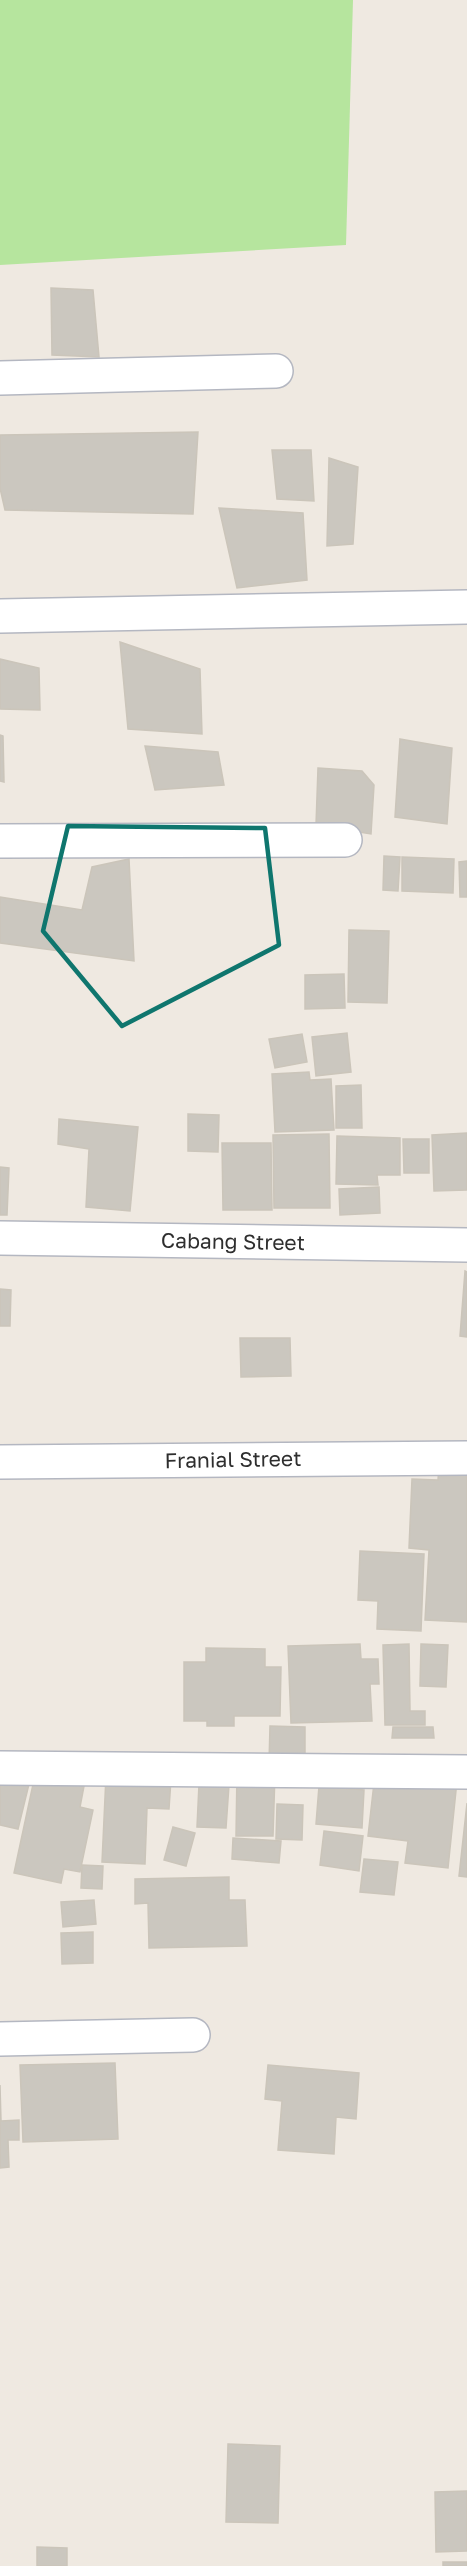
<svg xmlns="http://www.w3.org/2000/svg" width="467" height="2566" font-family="'Golos Text',sans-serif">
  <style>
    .green { fill: #b6e59e }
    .building { fill: #cbc7bf; stroke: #cbc5ba; stroke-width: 1.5 }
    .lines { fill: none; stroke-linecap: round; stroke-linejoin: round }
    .minor-casing { stroke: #b4b7c1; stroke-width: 36 }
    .minor { stroke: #fff; stroke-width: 33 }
    .marked { fill: none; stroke: #0f766e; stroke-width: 4.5; stroke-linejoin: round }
    .labels { text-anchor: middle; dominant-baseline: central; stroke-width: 5; stroke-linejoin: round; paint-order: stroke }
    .street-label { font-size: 21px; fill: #2e2e2e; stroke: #fff }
  </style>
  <rect width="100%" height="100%" fill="#efe9e1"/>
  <polygon class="green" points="0,0 353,0 346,245 0,265"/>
  <g class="building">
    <polygon points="51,288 93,290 99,357 52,355"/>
    <polygon points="198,432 193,514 5,510 0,488 0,435"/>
    <polygon points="272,450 311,450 314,501 277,499"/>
    <polygon points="329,458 358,467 353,544 327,546"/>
    <polygon points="219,508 303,513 307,580 237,588"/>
    <polygon points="120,642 200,669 202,734 128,729"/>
    <polygon points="0,659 39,668 40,710 0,709"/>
    <polygon points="0,735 3,736 4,782 0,781"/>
    <polygon points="400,739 452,748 447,824 395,817"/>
    <polygon points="145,746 218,752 224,785 155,790"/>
    <polygon points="318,768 362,771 374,785 371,834 316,825"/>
    <polygon points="384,856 400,857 398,891 383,890"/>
    <polygon points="402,857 454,859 453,893 402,891"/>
    <polygon points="129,859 134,961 0,943 0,897 82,910 92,867"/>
    <polygon points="467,861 467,897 460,897 459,862"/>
    <polygon points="349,930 389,931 387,1003 348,1002"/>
    <polygon points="344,974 345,1008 305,1009 305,975"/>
    <polygon points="347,1033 351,1072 316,1076 312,1037"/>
    <polygon points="302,1034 307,1062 275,1068 269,1039"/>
    <polygon points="309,1072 310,1080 331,1079 334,1130 275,1132 272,1074"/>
    <polygon points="361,1085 362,1128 336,1128 336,1086"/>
    <polygon points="188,1114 219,1115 218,1152 188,1151"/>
    <polygon points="59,1119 138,1127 130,1211 86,1207 89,1149 58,1144"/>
    <polygon points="467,1133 467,1190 434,1191 432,1135"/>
    <polygon points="329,1134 330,1208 274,1208 273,1135"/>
    <polygon points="337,1136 400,1138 400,1175 377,1175 378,1185 336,1184"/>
    <polygon points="403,1139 429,1139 429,1173 404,1173"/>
    <polygon points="222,1143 271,1143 272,1210 223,1210"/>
    <polygon points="0,1167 9,1168 7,1215 0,1215"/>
    <polygon points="379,1187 380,1213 340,1215 339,1189"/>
    <polygon points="465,1271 467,1272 467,1337 460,1336"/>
    <polygon points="0,1289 11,1290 10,1326 0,1326"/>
    <polygon points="240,1338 290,1338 291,1376 241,1377"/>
    <polygon points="439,1465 467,1466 467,1622 425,1620 429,1550 409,1548 412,1479 438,1480"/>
    <polygon points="360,1551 424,1554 421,1631 377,1629 378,1601 358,1600"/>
    <polygon points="360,1644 361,1659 378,1659 379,1684 370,1684 372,1721 291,1723 288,1646"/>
    <polygon points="409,1644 410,1711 425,1711 425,1725 385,1725 383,1645"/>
    <polygon points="421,1644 448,1645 446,1687 420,1686"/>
    <polygon points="206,1648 265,1649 265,1667 281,1667 280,1716 234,1716 234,1726 207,1726 207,1721 184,1721 184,1662 206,1662"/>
    <polygon points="270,1726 305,1727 305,1764 269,1763"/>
    <polygon points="393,1727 433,1727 434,1738 392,1738"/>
    <polygon points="237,1772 275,1773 273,1836 236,1836"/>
    <polygon points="35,1775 84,1786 80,1807 93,1810 80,1872 64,1869 61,1883 14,1873"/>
    <polygon points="106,1776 171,1779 169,1809 147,1808 145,1864 102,1862"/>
    <polygon points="0,1777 29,1784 18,1829 0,1825"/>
    <polygon points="417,1777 457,1781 448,1868 405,1863 408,1841 368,1836 374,1783 415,1788"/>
    <polygon points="199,1784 229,1785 226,1828 197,1827"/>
    <polygon points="319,1786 364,1790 362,1828 316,1824"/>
    <polygon points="467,1803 467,1877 459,1876"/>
    <polygon points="277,1804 303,1805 302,1840 276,1839"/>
    <polygon points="173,1827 195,1833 186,1866 164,1860"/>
    <polygon points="324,1831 363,1836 359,1871 320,1865"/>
    <polygon points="233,1838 281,1841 279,1863 232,1859"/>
    <polygon points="364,1859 398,1862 394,1895 360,1892"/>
    <polygon points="82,1865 103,1866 102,1889 81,1888"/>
    <polygon points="229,1877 229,1900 245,1900 247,1946 149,1948 148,1903 135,1904 135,1879"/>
    <polygon points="94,1900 96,1924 63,1927 61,1902"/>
    <polygon points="93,1932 93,1963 62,1964 61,1933"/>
    <polygon points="115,2063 118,2139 23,2142 20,2065"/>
    <polygon points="268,2065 359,2073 356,2119 336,2117 334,2154 278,2150 282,2101 265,2099"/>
    <polygon points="0,2085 1,2121 19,2120 19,2140 8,2140 9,2167 0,2168"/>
    <polygon points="228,2444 280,2446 278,2523 226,2522"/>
    <polygon points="467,2491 467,2551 436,2552 435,2492"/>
    <polygon points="37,2547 67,2548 67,2566 37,2566"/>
    <rect x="443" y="2562" width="24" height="4"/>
  </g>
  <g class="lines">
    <defs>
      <g id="minor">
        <polyline points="0,378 276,371"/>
        <polyline points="0,616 467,607"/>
        <polyline points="0,841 345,840"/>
        <polyline points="0,1238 467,1245"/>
        <polyline points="0,1462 467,1458"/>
        <polyline points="0,1768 467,1772"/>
        <polyline points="0,2039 193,2035"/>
      </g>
    </defs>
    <use href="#minor" class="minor-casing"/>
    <use href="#minor" class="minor"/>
  </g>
  <path class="marked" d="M68 826 265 828 279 945 122 1026 43 931Z"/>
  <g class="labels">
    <g class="street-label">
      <text transform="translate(233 1241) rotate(1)">Cabang Street</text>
      <text transform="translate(233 1459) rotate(-1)">Franial Street</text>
    </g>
  </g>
</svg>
